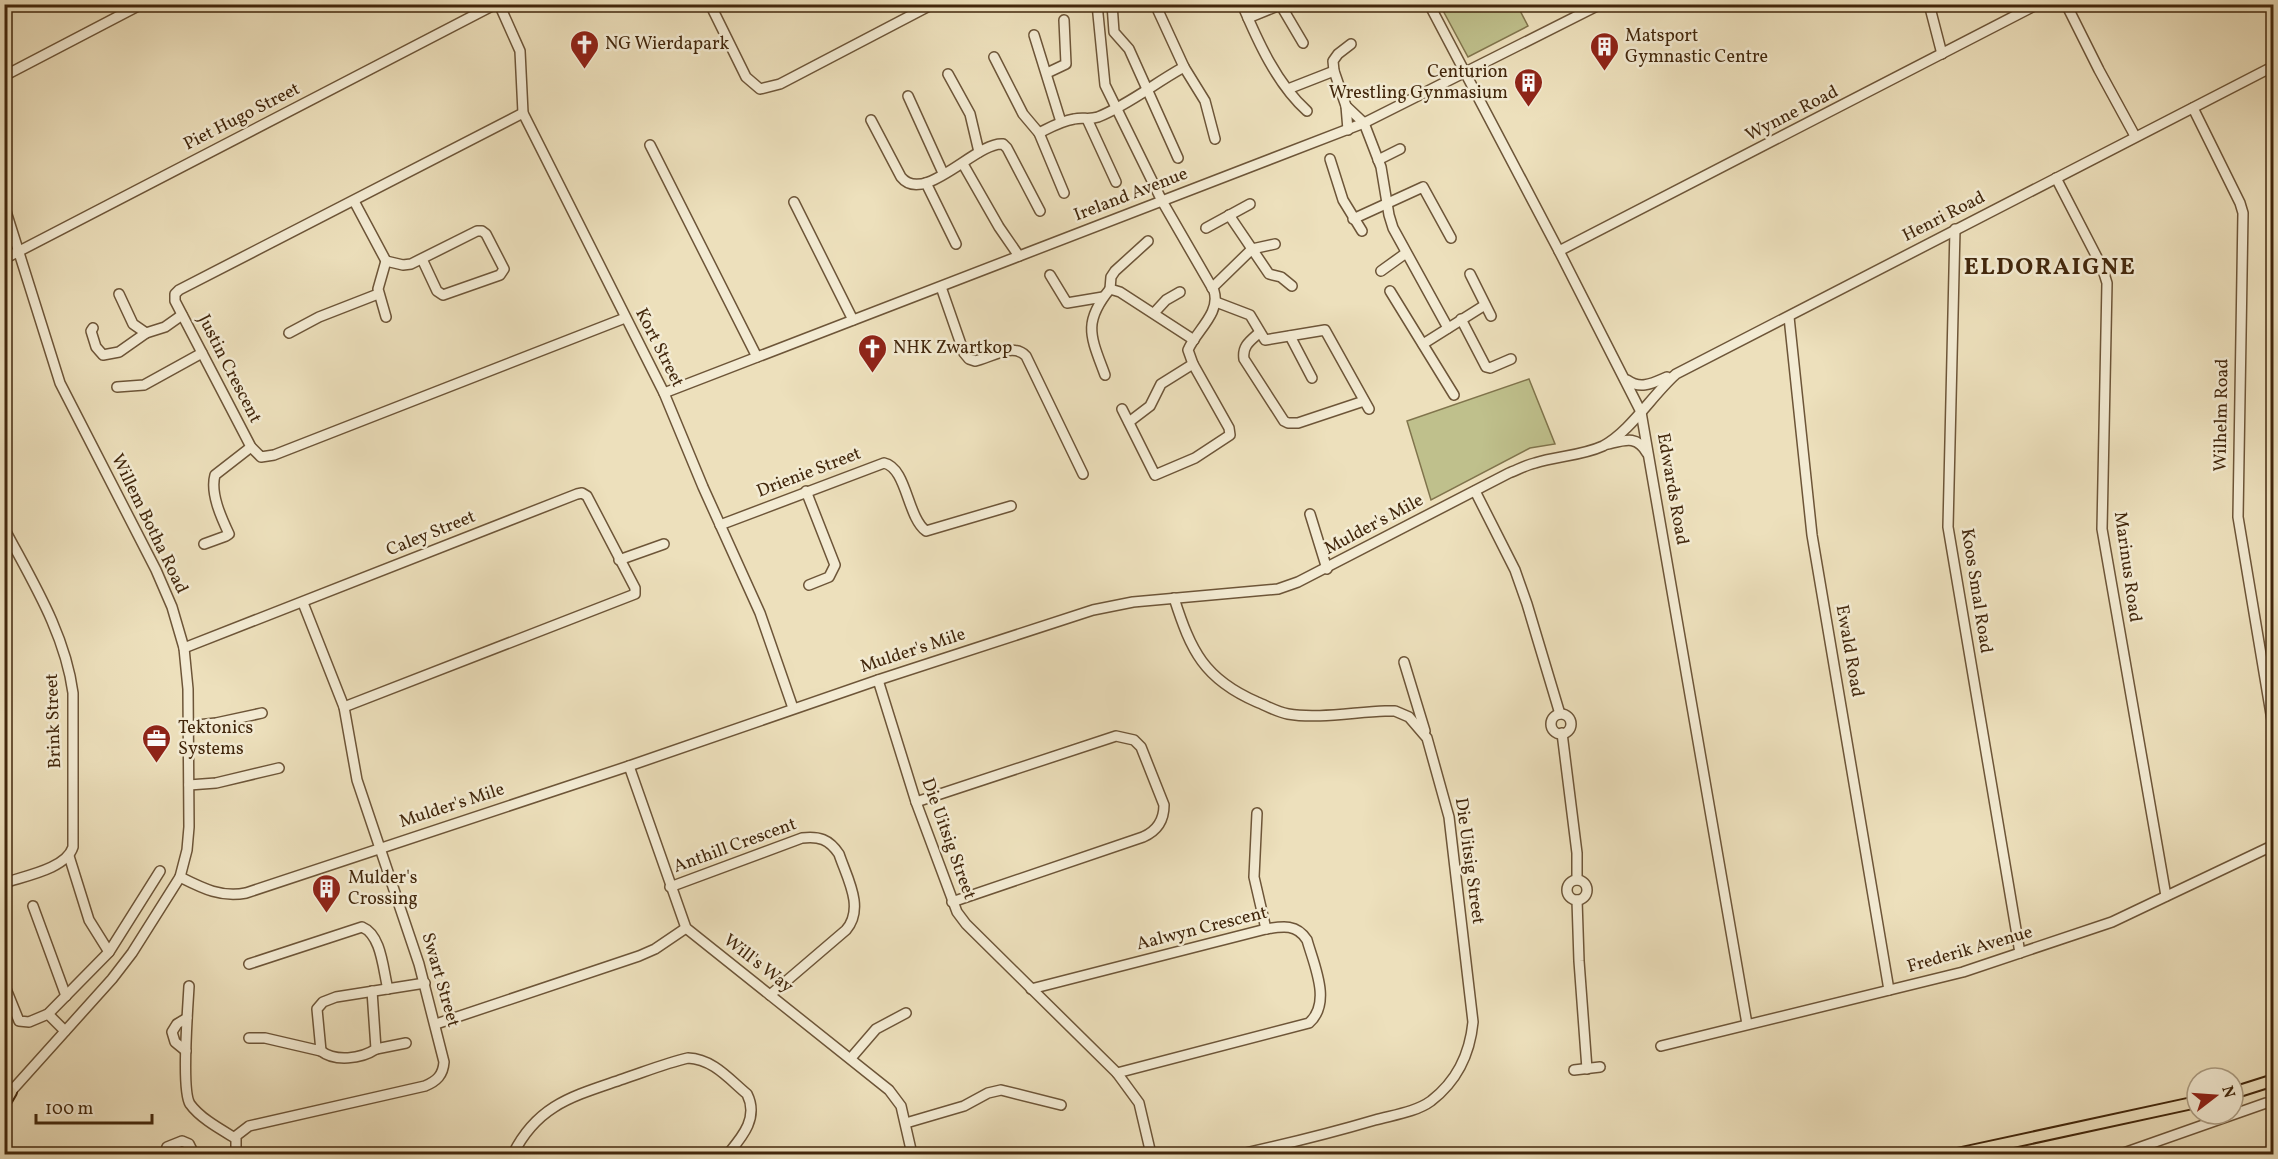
<svg xmlns="http://www.w3.org/2000/svg" width="2278" height="1159" font-family="Vollkorn,serif">
  <style>
    .green { fill: #bfc08c; stroke: #80744c; stroke-width: 1.5 }
    .lines { fill: none; stroke-linecap: round; stroke-linejoin: round }
    .minor-casing { stroke: #6d5538; stroke-width: 12 }
    .major-casing { stroke: #42270c; stroke-width: 14 }
    .minor { stroke: #f3ebd3; stroke-width: 9 }
    .major { stroke: #ede0bc; stroke-width: 10 }
    .labels { text-anchor: middle; dominant-baseline: central; stroke-width: 5; stroke-linejoin: round; paint-order: stroke }
    .poi-label { font-size: 18px; fill: #42270c; stroke: #f3ebd3; text-anchor: start }
    .street-label { font-size: 18px; fill: #42270c; stroke: #f3ebd3 }
    .district-label { font-size: 24px; font-weight: bold; letter-spacing: 1.5px; fill: #42270c; stroke: #f3ebd3 }
  </style>
  <rect width="100%" height="100%" fill="#ede0bc"/>
  <filter id="stains"><feTurbulence type="fractalNoise" baseFrequency=".00333" numOctaves="4"/><feColorMatrix values="0 0 0 0 .2 0 0 0 0 .09 0 0 0 0 .02 0 0 0 .5 -.17"/></filter>
  <radialGradient id="worn" r=".72"><stop offset=".6" stop-color="#630" stop-opacity="0"/><stop offset="1" stop-color="#630" stop-opacity=".3"/></radialGradient>
  <g class="green">
    <polygon points="1440,5 1517,5 1528,26 1468,57"/>
    <polygon points="1529,379 1555,444 1530,448 1431,500 1407,421"/>
  </g>
  <g class="lines">
    <defs>
      <g id="minor">
        <polyline points="499,4 520,51 523,113 664,393 703,487 760,613 793,708"/>
        <polyline points="710,4 746,77 760,89 780,84 933,4"/>
        <path d="M1097 4 1105 85 1162 201 1214 291C1221 313 1196 331 1188 350L1193 364 1229 428 1230 435 1195 458 1155 475 1122 409"/>
        <polyline points="1112,4 1114,32 1129,49 1178,158"/>
        <polyline points="1155,4 1184,67 1205,101 1215,139"/>
        <path d="M1242 4C1258 42 1277 84 1307 111"/>
        <polyline points="1280,4 1303,43"/>
        <polyline points="1429,4 1559,251 1641,412 1747,1024"/>
        <polyline points="1929,4 1942,54"/>
        <polyline points="2066,4 2099,70 2135,136"/>
        <polyline points="1248,18 1280,5"/>
        <polyline points="1034,35 1061,122"/>
        <polyline points="994,57 1023,114 1039,133 1064,193"/>
        <polyline points="1047,73 1066,64 1064,20"/>
        <polyline points="948,74 970,114 979,152"/>
        <polyline points="4,76 142,4"/>
        <polyline points="1288,89 1334,71"/>
        <polyline points="908,96 943,173"/>
        <polyline points="1346,106 1364,123 1381,167 1389,215 1393,228 1448,328"/>
        <polyline points="2193,108 2240,203 2243,213 2238,517 2274,732"/>
        <polyline points="523,113 179,290 175,294 175,301 251,447 261,457 274,455 625,318"/>
        <polyline points="1087,119 1116,182"/>
        <path d="M871 120 901 177C924 206 977 141 1003 144L1007 148 1040 211"/>
        <polyline points="1348,130 1346,106 1334,71 1333,61 1338,54 1351,44"/>
        <path d="M1039 133C1051 127 1061 121 1074 119 1083 117 1089 120 1098 117 1130 104 1153 84 1184 67"/>
        <polyline points="650,145 757,357"/>
        <polyline points="1330,159 1343,200 1362,231"/>
        <polyline points="1378,160 1400,149"/>
        <polyline points="963,164 999,227 1019,256"/>
        <polyline points="2056,178 2102,267 2107,283 2102,529 2166,896"/>
        <polyline points="926,183 956,244"/>
        <polyline points="354,201 386,261"/>
        <polyline points="794,202 853,320"/>
        <polyline points="4,205 60,383 156,570 172,607 184,648 188,689 189,827 187,850 180,877 132,953 112,979 6,1097"/>
        <polyline points="1229,215 1269,274 1281,277 1292,286"/>
        <polyline points="1353,219 1423,187 1451,238"/>
        <polyline points="1206,228 1250,204"/>
        <polyline points="1955,229 1948,527 2020,953"/>
        <polyline points="1559,251 2038,4"/>
        <polyline points="4,259 496,4"/>
        <polyline points="386,261 403,265 411,264 477,231 482,231 486,234 504,269 500,275 443,295 437,291 422,259"/>
        <polyline points="386,261 378,289 386,317"/>
        <polyline points="1381,271 1406,253"/>
        <polyline points="1470,274 1491,316"/>
        <polyline points="1050,275 1067,303 1103,297"/>
        <path d="M941 287 964 353 969 359 975 361C990 358 1013 342 1026 356L1083 474"/>
        <polyline points="1212,288 1252,249 1275,244"/>
        <polyline points="1110,289 1111,277 1115,271 1148,241"/>
        <polyline points="1390,291 1454,395"/>
        <polyline points="119,294 133,324 146,333 165,327 182,315"/>
        <polyline points="1216,302 1250,315 1265,340 1325,330 1369,409"/>
        <polyline points="1154,313 1166,300 1180,292"/>
        <polyline points="1789,317 1812,535 1889,990"/>
        <polyline points="1461,319 1486,367 1490,368 1511,359"/>
        <polyline points="93,328 91,331 96,347 103,355 119,352 146,333"/>
        <polyline points="289,333 319,317 378,294"/>
        <path d="M1259 333C1250 341 1242 346 1244 359L1284 421 1288 423H1298L1364 401"/>
        <polyline points="1290,336 1312,378"/>
        <polyline points="1423,344 1485,305"/>
        <path d="M1105 375C1091 337 1082 323 1110 289L1120 292 1194 340"/>
        <path d="M1627 380C1641 390 1653 383 1667 377"/>
        <polyline points="117,387 144,385 202,353"/>
        <polyline points="664,393 1364,123 1601,4"/>
        <polyline points="1129,422 1150,406 1161,384 1193,364"/>
        <path d="M1608 444C1625 440 1637 435 1647 453"/>
        <polyline points="806,491 835,565 829,577 809,585"/>
        <polyline points="1475,491 1515,570 1527,604 1560,714"/>
        <polyline points="1310,514 1327,569"/>
        <path d="M720 525 884 463C907 468 907 517 926 531L1011 506"/>
        <path d="M4 528C32 581 65 633 73 693V847C66 869 24 876 4 883"/>
        <path d="M204 544 226 536 229 534C221 517 210 493 215 475L251 447"/>
        <polyline points="619,560 664,544"/>
        <path d="M1174 598C1191 651 1204 679 1257 702 1267 706 1277 712 1288 714 1317 719 1355 712 1385 711H1395L1409 717 1427 738 1449 817 1473 1022C1470 1053 1457 1081 1431 1101 1416 1112 1393 1115 1375 1120 1331 1133 1286 1144 1241 1154"/>
        <polyline points="184,648 577,494 582,493 587,496 635,588 635,594 344,707"/>
        <polyline points="1404,662 1425,731"/>
        <polyline points="878,680 916,802 957,912 966,924 1117,1073 1139,1103 1151,1154"/>
        <circle cx="1561" cy="724" r="10"/>
        <polyline points="188,726 216,723 262,713"/>
        <polyline points="1562,733 1577,853 1577,880"/>
        <polyline points="629,766 686,928 889,1090 901,1106 912,1154"/>
        <polyline points="189,785 216,783 279,768"/>
        <path d="M916 802 1116 736 1134 740 1141 747 1164 805C1164 821 1157 831 1143 837L952 902"/>
        <polyline points="1257,813 1254,877 1266,929"/>
        <polyline points="69,856 89,920 109,952"/>
        <path d="M180 877C202 888 221 898 246 893L629 766 878 680 1093 610 1133 602 1278 589 1298 582 1509 473C1517 470 1526 465 1535 463 1557 456 1581 456 1603 446 1630 432 1653 394 1676 374L2274 66"/>
        <circle cx="1577" cy="890" r="10"/>
        <path d="M670 887 802 838C819 836 829 839 839 854 847 878 865 908 846 930L770 995"/>
        <polyline points="1577,900 1579,961 1587,1069"/>
        <polyline points="33,906 66,996"/>
        <path d="M249 964 362 927C382 935 383 971 388 989"/>
        <polyline points="4,984 19,1021 29,1022 48,1014 109,952 160,871"/>
        <path d="M189 986C188 1007 181 1090 190 1104 200 1118 220 1129 235 1138"/>
        <path d="M1031 989 1266 929C1283 926 1297 924 1307 940 1314 965 1332 1003 1309 1023L1117 1073"/>
        <polyline points="48,1014 65,1031"/>
        <polyline points="436,1024 639,956 655,949 686,928"/>
        <path d="M249 1038H265L321 1051C335 1062 361 1059 376 1049L372 991"/>
        <polyline points="1661,1046 1963,972 2112,922 2274,845"/>
        <polyline points="376,1049 406,1043"/>
        <polyline points="186,1051 175,1042 172,1032 177,1024 187,1018"/>
        <polyline points="321,1051 317,1009 323,1002 336,997 425,983"/>
        <polyline points="851,1058 876,1029 906,1013"/>
        <polyline points="1574,1070 1600,1067"/>
        <polyline points="906,1123 964,1106 988,1093 1001,1090 1061,1105"/>
        <polyline points="165,1154 167,1147 182,1141 189,1144 194,1154"/>
        <path d="M236 1154V1136L249 1126 425 1086C437 1081 443 1075 444 1062L419 964 357 780 344 707 303 603"/>
        <path d="M513 1154C538 1104 574 1096 623 1079 644 1072 666 1063 688 1058 713 1059 729 1079 747 1094 759 1118 742 1137 728 1154"/>
        <polyline points="2121,1154 2266,1103"/>
      </g>
      <g id="major">
        <polyline points="2233,1093 2274,1080"/>
        <polyline points="4,1104 11,1092"/>
        <polyline points="1957,1154 2197,1102"/>
      </g>
    </defs>
    <use href="#minor" class="minor-casing"/>
    <use href="#major" class="major-casing"/>
    <use href="#minor" class="minor"/>
    <use href="#major" class="major"/>
  </g>
  <defs>
    <symbol id="church-pin" viewBox="-11 -11 22 30"><path d="M0 17L-7.5 6A9.5 9.5 0 1 1 7.5 6Z" fill="#8f2418" stroke="#f3ebd3"/><path d="M-1.2-6h2.4v3.5h3.3v2.4h-3.3V6h-2.4V-.1h-3.3v-2.4h3.3Z" fill="#fff"/></symbol>
    <symbol id="building-pin" viewBox="-11 -11 22 30"><path d="M0 17L-7.5 6A9.5 9.5 0 1 1 7.5 6Z" fill="#8f2418" stroke="#f3ebd3"/><path d="M-4-6H4V6H1V3H-1V6H-4ZM-2.5-4.3h1.7v1.8h-1.7ZM.8-4.3h1.7v1.8H.8ZM-2.5-1h1.7V.8h-1.7ZM.8-1h1.7V.8H.8Z" fill="#fff"/></symbol>
    <symbol id="office-pin" viewBox="-11 -11 22 30"><path d="M0 17L-7.5 6A9.5 9.5 0 1 1 7.5 6Z" fill="#8f2418" stroke="#f3ebd3"/><path d="M-6-3h4V-5.5h4V-3h4V5H-6ZM-1-4.5V-3h2v-1.5ZM-6 0V1H6V0Z" fill="#fff"/></symbol>
  </defs>
  <g fill-rule="evenodd">
    <use href="#church-pin" x="568" y="28" width="33" height="45"/>
    <use href="#building-pin" x="1588" y="30" width="33" height="45"/>
    <use href="#building-pin" x="1512" y="66" width="33" height="45"/>
    <use href="#church-pin" x="856" y="332" width="33" height="45"/>
    <use href="#office-pin" x="140" y="722" width="33" height="45"/>
    <use href="#building-pin" x="310" y="872" width="33" height="45"/>
  </g>
  <g class="labels">
    <g class="poi-label">
      <text x="1625" y="36">Matsport<tspan x="1625" dy="21">Gymnastic Centre</tspan></text>
      <text x="605" y="44">NG Wierdapark</text>
      <text x="1508" y="72" text-anchor="end">Centurion<tspan x="1508" dy="21">Wrestling Gynmasium</tspan></text>
      <text x="893" y="348">NHK Zwartkop</text>
      <text x="178" y="728">Tektonics<tspan x="178" dy="21">Systems</tspan></text>
      <text x="348" y="878">Mulder's<tspan x="348" dy="21">Crossing</tspan></text>
    </g>
    <g class="street-label">
      <text transform="translate(1792 114) rotate(-27)">Wynne Road</text>
      <text transform="translate(242 117) rotate(-27)">Piet Hugo Street</text>
      <text transform="translate(1131 195) rotate(-21)">Ireland Avenue</text>
      <text transform="translate(1944 217) rotate(-27)">Henri Road</text>
      <text transform="translate(659 348) rotate(63)">Kort Street</text>
      <text transform="translate(229 369) rotate(63)">Justin Crescent</text>
      <text transform="translate(2222 415) rotate(-89)">Wilhelm Road</text>
      <text transform="translate(809 473) rotate(-21)">Drienie Street</text>
      <text transform="translate(1672 489) rotate(80)">Edwards Road</text>
      <text transform="translate(149 524) rotate(64)">Willem Botha Road</text>
      <text transform="translate(1374 525) rotate(-28)">Mulder's Mile</text>
      <text transform="translate(431 534) rotate(-22)">Caley Street</text>
      <text transform="translate(2127 567) rotate(82)">Marinus Road</text>
      <text transform="translate(1976 591) rotate(81)">Koos Smal Road</text>
      <text transform="translate(913 651) rotate(-18)">Mulder's Mile</text>
      <text transform="translate(1849 651) rotate(80)">Ewald Road</text>
      <text transform="translate(54 721) rotate(-92)">Brink Street</text>
      <text transform="translate(452 806) rotate(-18)">Mulder's Mile</text>
      <text transform="translate(948 839) rotate(70)">Die Uitsig Street</text>
      <text transform="translate(735 846) rotate(-20)">Anthill Crescent</text>
      <text transform="translate(1469 861) rotate(82)">Die Uitsig Street</text>
      <text transform="translate(1202 929) rotate(-14)">Aalwyn Crescent</text>
      <text transform="translate(1970 950) rotate(-16)">Frederik Avenue</text>
      <text transform="translate(758 964) rotate(38)">Will's Way</text>
      <text transform="translate(440 980) rotate(74)">Swart Street</text>
    </g>
    <g class="district-label">
      <text x="2050" y="268">ELDORAIGNE</text>
    </g>
  </g>
  <rect width="2278" height="1159" fill="none" stroke="#ede0bc" stroke-width="24"/>
  <rect x="6" y="6" width="2266" height="1147" fill="none" stroke="#42270c" stroke-width="3"/>
  <rect x="12" y="12" width="2254" height="1135" fill="none" stroke="#42270c" stroke-width="1.5"/>
  <g transform="translate(2215 1096) rotate(73)"><circle r="28" fill="#f3ebd3" stroke="#ac9d83" stroke-width="1.5"/>
  <path d="M0-4.5L10 22L0 15L-10 22Z" fill="#8f2418"/>
  <text y="-9" font-size="16" font-weight="bold" text-anchor="middle" fill="#42270c">N</text>
  </g>
  <path d="M36 1114v9h116v-9" fill="none" stroke="#42270c" stroke-width="3"/>
  <text x="45" y="1114" font-size="18" fill="#42270c" stroke="#f3ebd3" stroke-width="4.5" paint-order="stroke">100 m</text>
  <rect width="100%" height="100%" filter="url(#stains)"/>
  <rect width="100%" height="100%" fill="url(#worn)"/>
</svg>
